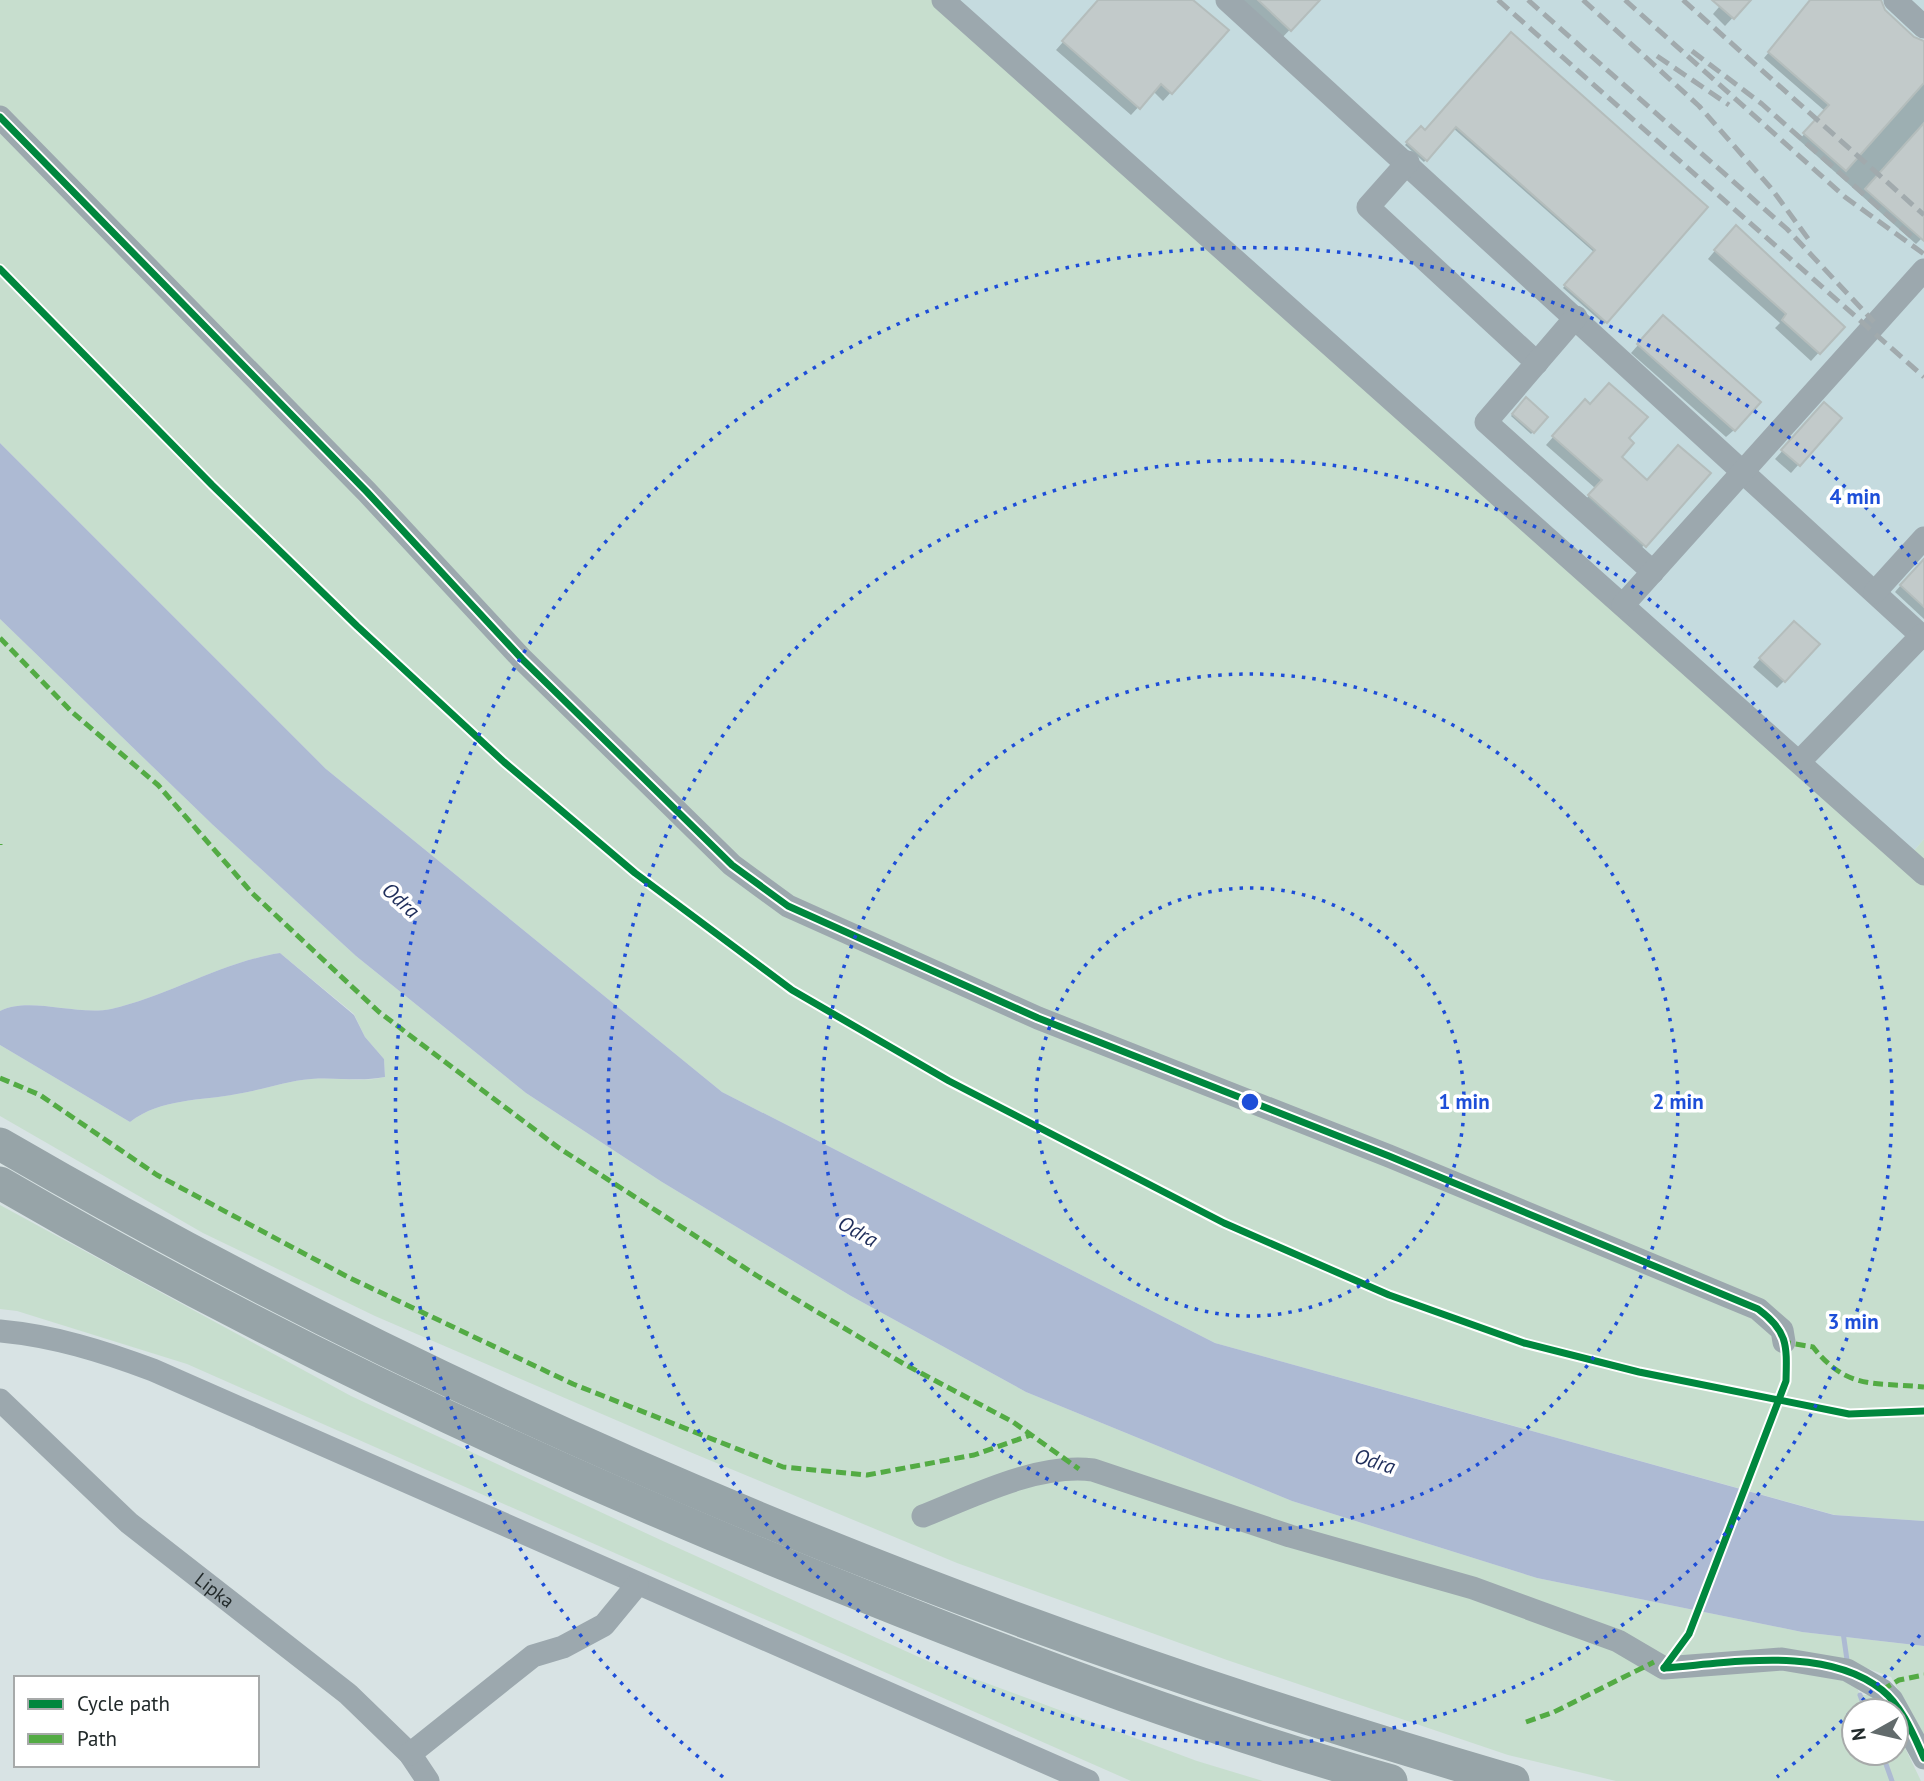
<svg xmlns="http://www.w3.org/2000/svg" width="1924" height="1781" font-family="'PT Sans',sans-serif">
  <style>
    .built { fill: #c5dbdf }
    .green { fill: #c7dece }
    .water { fill: #adbad3 }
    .shadow { fill: #0003 }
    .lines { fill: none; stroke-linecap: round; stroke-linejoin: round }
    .stream { stroke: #adbad3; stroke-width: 5 }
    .building { fill: #c2caca; stroke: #b4bdbc; stroke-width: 2 }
    .minor { stroke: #9ca8ae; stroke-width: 23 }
    .highway { stroke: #97a4a8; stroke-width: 33 }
    .rail { stroke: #a1aaad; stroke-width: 5; stroke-dasharray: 14 7; stroke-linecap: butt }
    .quiet { stroke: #53ab44; stroke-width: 5; stroke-dasharray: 10 5; stroke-linecap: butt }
    .cycleway-casing { stroke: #fff; stroke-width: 11 }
    .cycleway { stroke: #00873e; stroke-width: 7 }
    .ring { fill: none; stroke: #1d4ed8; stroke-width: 3.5; stroke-dasharray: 3.5 7 }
    .labels { text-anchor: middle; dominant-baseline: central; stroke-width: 7; stroke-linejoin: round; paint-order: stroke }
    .street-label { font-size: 19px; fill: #222a2b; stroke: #fff }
    .water-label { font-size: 21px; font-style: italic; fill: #1f2e5b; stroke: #fff }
    .centre { fill: #1d4ed8; stroke: #fff; stroke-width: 3.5 }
    .ring-label { font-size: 21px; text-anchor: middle; font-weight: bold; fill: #1d4ed8; stroke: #fff; stroke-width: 7; stroke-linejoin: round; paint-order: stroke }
  </style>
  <rect width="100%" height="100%" fill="#d8e3e4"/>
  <polygon class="built" points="943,0 1924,0 1924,839 1907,859"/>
  <g class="green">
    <polygon points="0,0 943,0 1908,858 1924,839 1924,1521 1835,1515 1215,1343 722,1092 326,769 0,443"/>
    <path d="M0 619 213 825 356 956 526 1093 662 1182 851 1296 1026 1392 1292 1501 1537 1578 1802 1632 1924 1646V1735L1891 1677 1847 1661 1860 1695H1875L1885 1711H1854V1753H1896V1729L1921 1781H1616L1508 1755 1227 1660 957 1563 690 1452 375 1316 203 1233 0 1116V1045L130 1122C161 1098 201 1101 237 1094 262 1090 286 1081 311 1079 336 1077 361 1083 385 1077L384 1059 365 1037 354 1014 280 953C222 962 169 996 111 1009 77 1016 29 996 0 1011Z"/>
    <polygon points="0,1205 351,1396 665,1542 932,1663 1197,1761 1263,1781 1131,1781 187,1364 17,1311 0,1309"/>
  </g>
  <g class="water">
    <polygon points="0,443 326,769 722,1092 1215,1343 1834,1515 1924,1521 1924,1646 1802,1632 1537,1578 1292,1501 1026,1392 851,1296 662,1182 526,1093 356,956 213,825 0,619"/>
    <path d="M280 953 354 1015 365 1037 384 1059 385 1077C360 1082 336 1077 311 1079 286 1081 262 1090 237 1094 201 1101 161 1098 130 1122L0 1045V1011C29 996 77 1016 111 1009 169 996 222 962 280 953Z"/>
  </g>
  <g class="shadow">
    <polygon points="1100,0 1191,0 1226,31 1163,101 1153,91 1131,115 1056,50"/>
    <polygon points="1238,0 1318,0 1280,40"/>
    <polygon points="1725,0 1749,0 1725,26 1713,14"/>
    <polygon points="1813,0 1880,0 1884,11 1913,39 1924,42 1924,236 1916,244 1799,140 1825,111 1764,58"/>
    <polygon points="1511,35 1706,208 1604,324 1563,288 1595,253 1453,128 1424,162 1405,145 1421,128 1425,132"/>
    <polygon points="1728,235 1842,327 1811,361 1775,328 1780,323 1708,259"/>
    <polygon points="1656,325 1734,430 1726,437 1631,353"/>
    <polygon points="1526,400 1546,418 1531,434 1511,416"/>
    <polygon points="1578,409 1619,457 1644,545 1637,553 1582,504 1595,488 1546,445"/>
    <polygon points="1817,412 1840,418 1791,473 1775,459"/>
    <polygon points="1924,558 1924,619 1895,592"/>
    <polygon points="1786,630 1784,681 1777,688 1753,667"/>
  </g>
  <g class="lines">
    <g class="stream">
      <polyline points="1843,1632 1847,1660"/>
      <polyline points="1860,1695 1866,1711"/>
      <polyline points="1882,1753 1892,1781"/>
    </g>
  </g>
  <g class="building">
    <polygon points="1098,0 1193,0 1229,30 1172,94 1161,84 1140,109 1062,41"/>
    <polygon points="1258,0 1320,0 1291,31"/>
    <polygon points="1712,0 1751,0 1734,19"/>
    <polygon points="1810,0 1881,0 1885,10 1914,37 1924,41 1924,83 1846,171 1803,133 1829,105 1768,52"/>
    <polygon points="1511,32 1708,207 1607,323 1564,285 1595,250 1456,127 1427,161 1406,142 1421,126 1425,130"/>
    <polygon points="1924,123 1924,241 1865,189"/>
    <polygon points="1736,225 1845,327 1820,354 1782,320 1786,314 1714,250"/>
    <polygon points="1663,315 1761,402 1735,431 1637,344"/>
    <polygon points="1609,383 1648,417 1629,438 1634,443 1622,457 1647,480 1678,445 1711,473 1646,547 1588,495 1602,480 1552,436 1585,399 1590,404"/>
    <polygon points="1526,397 1548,417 1534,433 1512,414"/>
    <polygon points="1824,402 1842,418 1800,466 1781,450"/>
    <polygon points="1924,559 1924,607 1900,585"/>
    <polygon points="1794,621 1820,644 1785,682 1759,658"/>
  </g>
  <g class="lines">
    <g class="minor">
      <polyline points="943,0 1924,874"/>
      <polyline points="1227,0 1924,638"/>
      <polyline points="1895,0 1924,27"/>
      <polyline points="0,117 367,492 522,659 732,865 788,906 1038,1018 1389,1156 1758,1309 1782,1330 1784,1342"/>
      <polyline points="1408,162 1368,207 1537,363"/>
      <polyline points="1576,317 1486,422 1653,572"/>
      <polyline points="1875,592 1924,538"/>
      <polyline points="1623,605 1924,270"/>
      <polyline points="1799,762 1922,635"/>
      <path d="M0 1331C54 1336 102 1351 153 1370L1088 1781"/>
      <path id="s1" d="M0 1400 129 1523 348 1694 410 1754 428 1781"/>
      <path d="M923 1516C973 1496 1038 1463 1093 1470L1290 1536 1473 1588 1618 1641 1664 1668 1782 1659 1847 1670 1882 1690 1892 1700 1924 1758"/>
      <polyline points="410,1754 533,1656 563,1647 604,1625 637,1585"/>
    </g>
    <g class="highway">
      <path d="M0 1144C475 1420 986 1629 1513 1781"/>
      <path d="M0 1183C275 1343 563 1477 859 1594 1033 1664 1210 1730 1391 1781"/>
    </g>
    <g class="rail">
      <polyline points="1498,0 1924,377"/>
      <polyline points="1528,0 1787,229 1874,322"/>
      <polyline points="1583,0 1699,106 1771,188 1812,244"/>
      <polyline points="1625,0 1845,197 1924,254"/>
      <polyline points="1683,0 1924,215"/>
      <polyline points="1692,51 1762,104 1912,237"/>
      <polyline points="1657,56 1729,105"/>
    </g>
    <g class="quiet">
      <polyline points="0,638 72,712 158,785 252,893 379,1012 559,1148 759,1277 904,1364 1013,1422 1079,1469"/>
      <polyline points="0,844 0,845"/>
      <polyline points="0,1078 40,1095 157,1175 348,1277 573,1384 783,1467 867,1475 974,1455 1031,1435"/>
      <path d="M1785 1345 1784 1342 1813 1347C1847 1390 1873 1382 1924 1387"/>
      <polyline points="1882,1690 1899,1680 1924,1675"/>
      <polyline points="1526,1722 1554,1712 1654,1662"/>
    </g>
    <defs>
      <g id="cycleway">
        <path d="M0 117 367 492 522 659 732 865 788 906 1038 1018 1389 1156 1758 1309C1788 1331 1787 1345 1786 1381L1689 1634 1664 1668"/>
        <polyline points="0,269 212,485 357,626 504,762 635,873 792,990 949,1081 1224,1223 1389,1295 1524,1343 1639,1372 1849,1414 1924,1411"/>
        <path d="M1664 1668C1731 1663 1826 1645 1882 1690 1902 1706 1914 1736 1924 1758"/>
      </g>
    </defs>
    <use href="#cycleway" class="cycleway-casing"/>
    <use href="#cycleway" class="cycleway"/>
  </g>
  <g class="ring">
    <circle cx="1250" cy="1102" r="214"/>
    <circle cx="1250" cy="1102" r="428"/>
    <circle cx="1250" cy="1102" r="642"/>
    <path d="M1920 1635A856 856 0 0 1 1777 1777M723 1777A856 856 0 1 1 1920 569"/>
  </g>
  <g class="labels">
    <g class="street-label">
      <text stroke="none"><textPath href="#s1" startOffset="287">Lipka</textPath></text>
    </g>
    <g class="water-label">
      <text transform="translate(401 900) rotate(42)">Odra</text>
      <text transform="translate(858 1231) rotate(29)">Odra</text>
      <text transform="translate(1375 1461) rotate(17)">Odra</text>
    </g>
  </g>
  <circle cx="1250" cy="1102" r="10" class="centre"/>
  <g class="ring-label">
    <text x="1855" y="504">4 min</text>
    <text x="1464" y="1109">1 min</text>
    <text x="1678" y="1109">2 min</text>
    <text x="1853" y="1329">3 min</text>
  </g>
  <rect x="14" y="1676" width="245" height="91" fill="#ffffff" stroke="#a7aaaa" stroke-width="2"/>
  <rect x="28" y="1699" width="35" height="10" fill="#00873e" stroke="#a7aaaa" stroke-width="2"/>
  <text x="77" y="1711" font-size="21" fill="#222a2b">Cycle path</text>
  <rect x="28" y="1734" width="35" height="10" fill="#53ab44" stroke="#a7aaaa" stroke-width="2"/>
  <text x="77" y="1746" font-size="21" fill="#222a2b">Path</text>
  <g transform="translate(1875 1732) rotate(262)"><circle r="33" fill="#ffffff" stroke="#a7aaaa" stroke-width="2"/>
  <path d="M0-5L12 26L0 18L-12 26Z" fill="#626b6c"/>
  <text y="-10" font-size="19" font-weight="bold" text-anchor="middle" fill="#222a2b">N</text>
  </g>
</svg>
